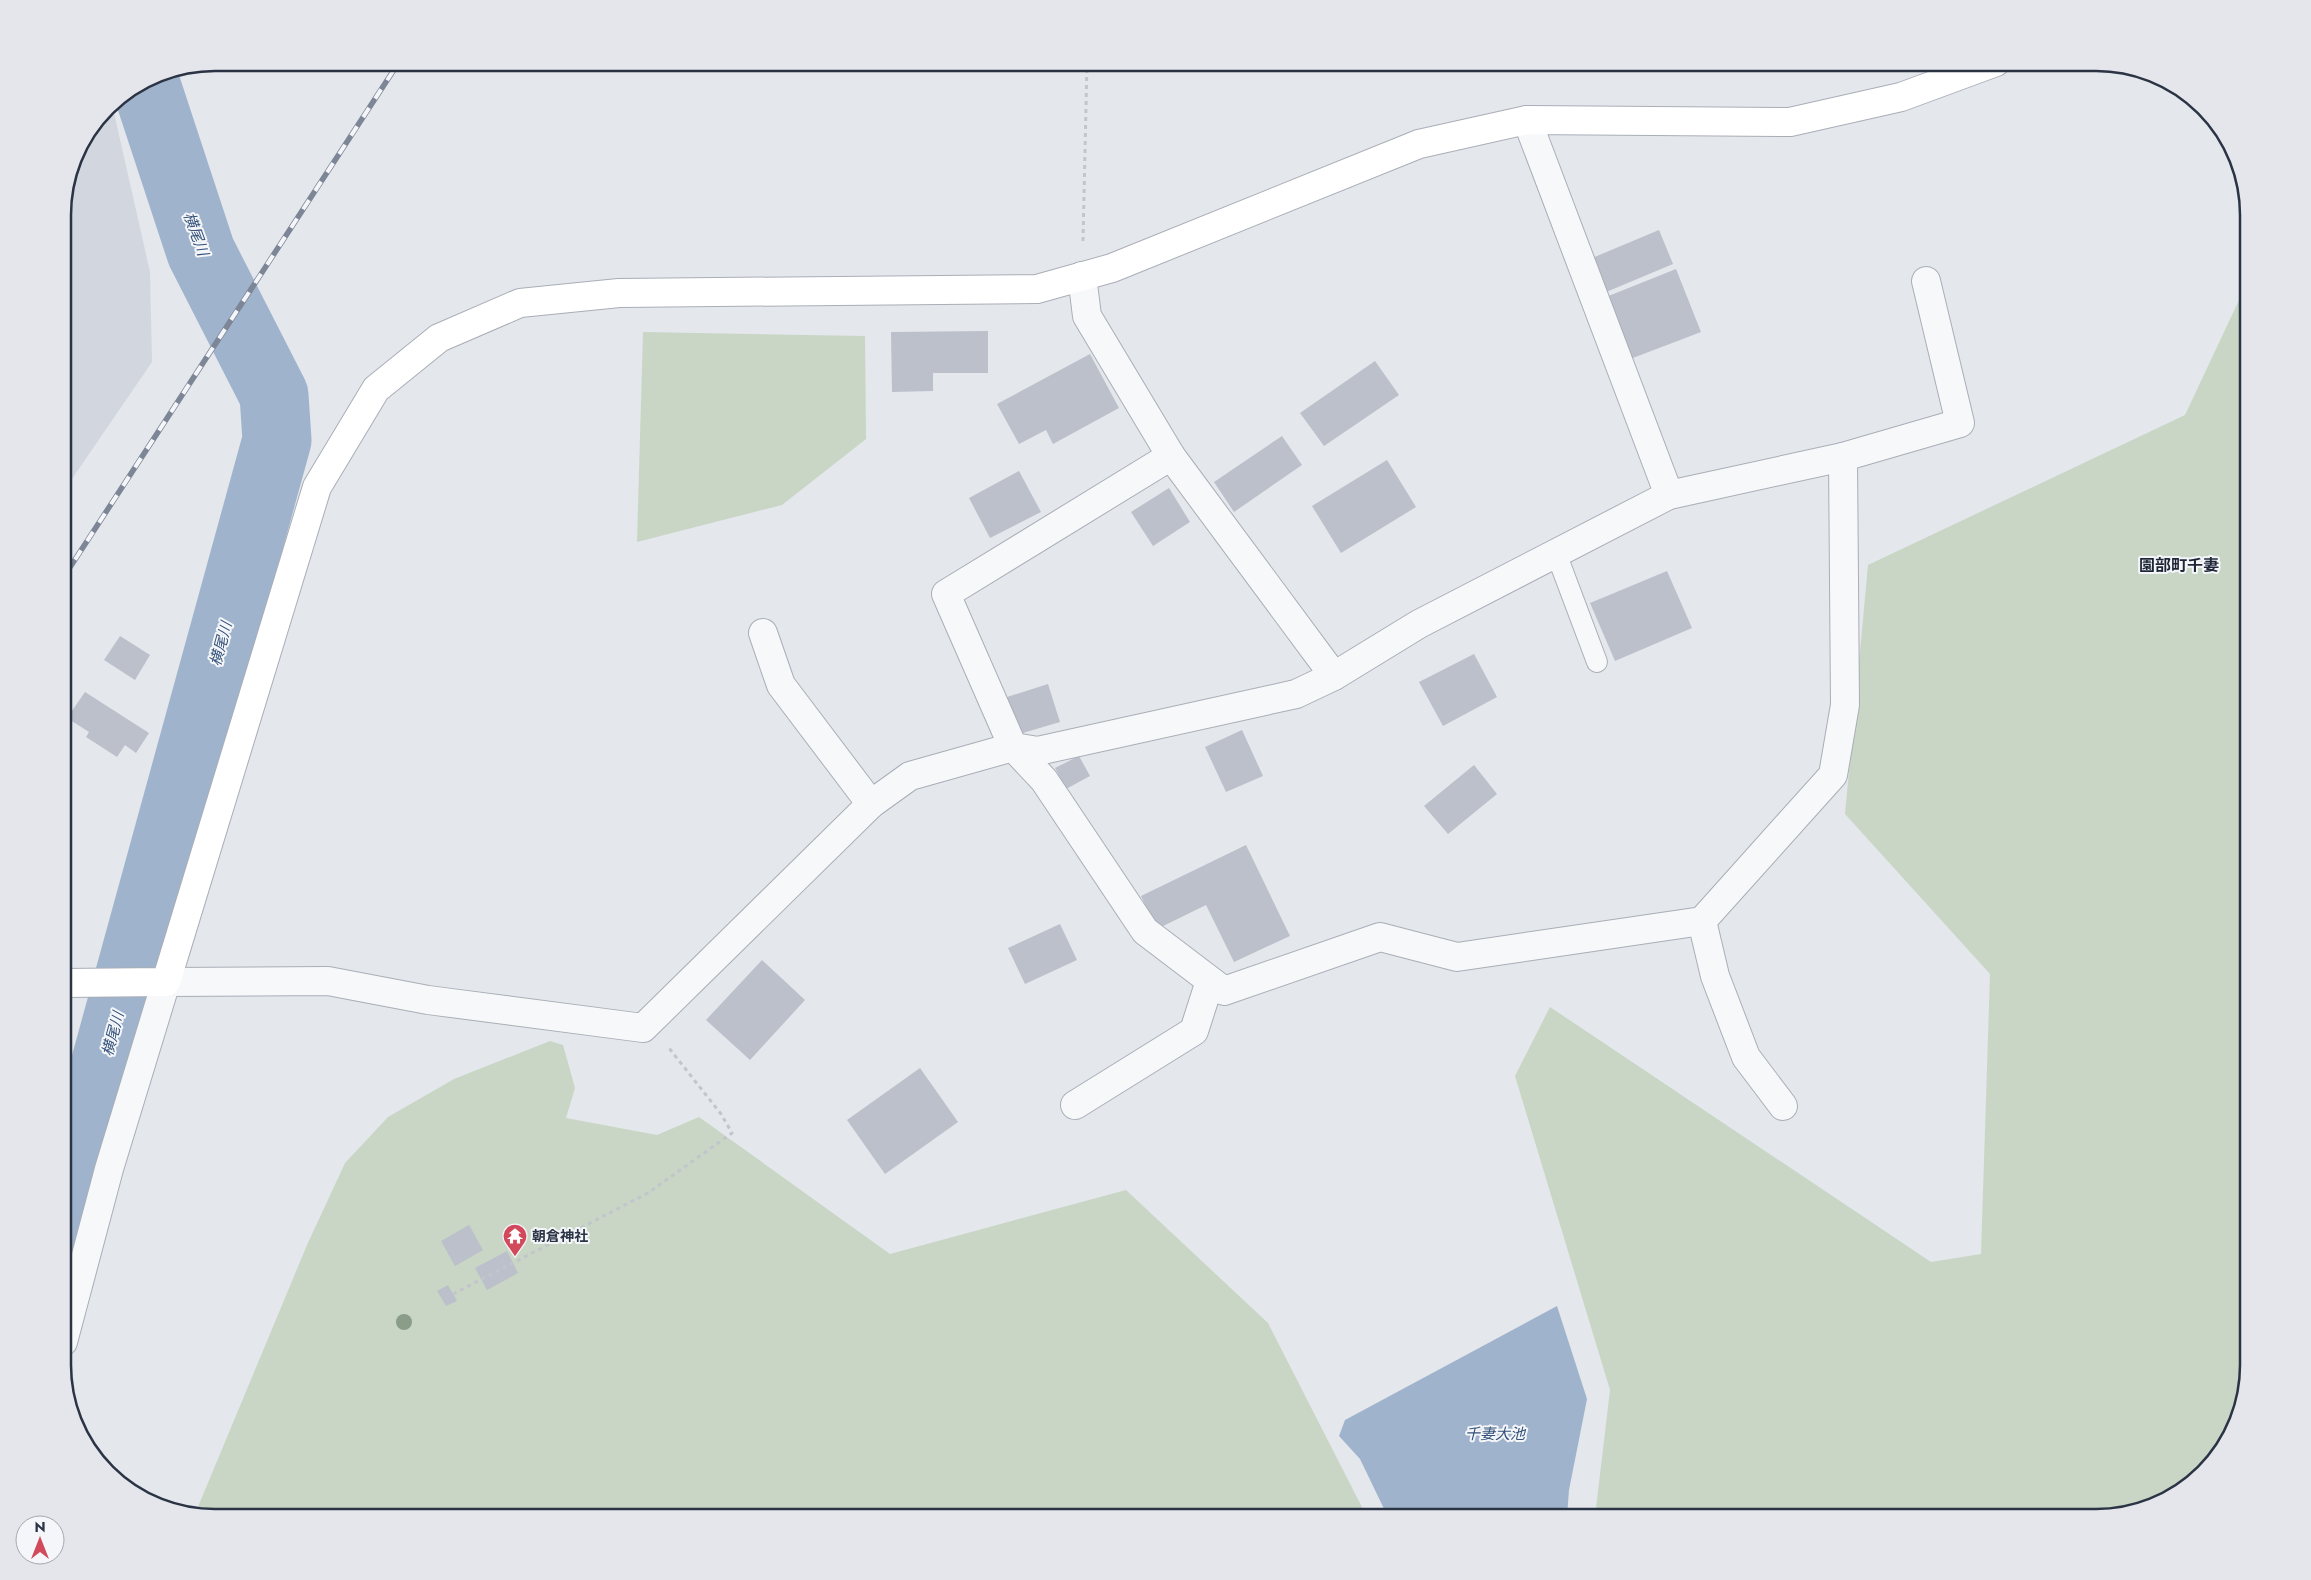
<svg xmlns="http://www.w3.org/2000/svg" width="2311" height="1580" font-family="Jost,'Noto Sans JP',sans-serif">
  <style>
    .built { fill: #d2d6de }
    .green { fill: #c9d6c5 }
    .water { fill: #9fb4cc }
    .lines { fill: none; stroke-linecap: round; stroke-linejoin: round }
    .river { stroke: #9fb4cc; stroke-width: 69 }
    .building { fill: #bbc0ca }
    .lane-casing { stroke: #a9aeb7; stroke-width: 22 }
    .street-casing { stroke: #a9aeb7; stroke-width: 30 }
    .secondary-casing { stroke: #a9aeb7; stroke-width: 30 }
    .path { stroke: #c2c5cb; stroke-width: 3; stroke-dasharray: 4 4; stroke-linecap: butt }
    .lane { stroke: #f7f8fa; stroke-width: 20 }
    .street { stroke: #f7f8fa; stroke-width: 28 }
    .secondary { stroke: #fff; stroke-width: 28 }
    .rail-casing { stroke: #7d8696; stroke-width: 5.5 }
    .rail { stroke: #f4f6f9; stroke-width: 4; stroke-dasharray: 11; stroke-linecap: butt }
    .tree { fill: #899d89 }
    .labels { text-anchor: middle; dominant-baseline: central; stroke-width: 4; stroke-linejoin: round; paint-order: stroke }
    .poi-label { font-size: 14px; font-weight: bold; fill: #2b3445; stroke: #f4f6f9; text-anchor: start }
    .water-label { font-size: 15px; font-style: italic; fill: #34527a; stroke: #f4f6f9 }
    .quarter-label { font-size: 16px; font-weight: bold; fill: #1d2536; stroke: #f4f6f9 }
    .rim { fill: none; stroke: #2b3445; stroke-width: 2.5 }
  </style>
  <rect width="100%" height="100%" fill="#e4e7ec"/>
  <polygon class="built" points="112,104 150,272 152,362 63,492 63,205 74,156 107,107"/>
  <g class="green">
    <polygon points="2248,281 2248,1365 2240,1414 2223,1450 2164,1502 2096,1517 1595,1517 1610,1390 1515,1076 1550,1007 1931,1262 1981,1254 1990,974 1845,814 1868,565 2185,415"/>
    <polygon points="643,332 865,336 866,439 782,505 637,542"/>
    <polygon points="550,1041 563,1045 575,1088 566,1118 657,1135 699,1117 890,1254 1126,1190 1268,1323 1367,1517 215,1517 195,1514 307,1245 345,1163 388,1117 454,1079"/>
  </g>
  <polygon class="water" points="1557,1306 1587,1399 1569,1490 1567,1517 1388,1517 1360,1459 1339,1436 1345,1420"/>
  <g class="lines">
    <polyline class="river" points="63,1218 277,440 274,395 201,252 145,82"/>
  </g>
  <g class="building">
    <polygon points="1659,230 1673,264 1599,295 1585,261"/>
    <polygon points="1676,269 1701,332 1625,361 1601,299"/>
    <polygon points="988,331 988,373 933,373 933,391 892,392 891,332"/>
    <polygon points="1090,354 1119,408 1053,444 1046,430 1019,444 997,404"/>
    <polygon points="1375,361 1399,395 1324,446 1300,413"/>
    <polygon points="1282,436 1302,465 1234,512 1214,482"/>
    <polygon points="1387,460 1416,507 1341,553 1312,506"/>
    <polygon points="1019,471 1041,512 990,538 969,498"/>
    <polygon points="1169,488 1190,522 1153,546 1131,512"/>
    <polygon points="1667,571 1692,628 1615,661 1590,603"/>
    <polygon points="120,636 150,655 135,680 104,660"/>
    <polygon points="1474,654 1497,697 1443,726 1419,682"/>
    <polygon points="1048,684 1060,722 1016,735 1004,698"/>
    <polygon points="85,692 149,733 136,753 125,745 117,757 86,737 89,732 67,718"/>
    <polygon points="1242,730 1263,776 1226,792 1205,747"/>
    <polygon points="1079,756 1090,776 1066,789 1055,768"/>
    <polygon points="1474,765 1497,794 1448,834 1424,806"/>
    <polygon points="1246,845 1290,936 1234,962 1206,905 1157,929 1141,896"/>
    <polygon points="1060,924 1077,960 1025,984 1008,948"/>
    <polygon points="762,960 805,1000 750,1060 706,1020"/>
    <polygon points="920,1068 958,1122 885,1174 847,1120"/>
    <polygon points="469,1225 483,1250 455,1266 441,1241"/>
    <polygon points="507,1251 518,1273 487,1290 475,1268"/>
    <polygon points="448,1285 457,1301 446,1306 437,1291"/>
  </g>
  <g class="lines">
    <defs>
      <polyline id="lane" points="1556,553 1597,662"/>
      <g id="street">
        <polyline points="1527,120 1669,495"/>
        <polyline points="1082,276 1087,316 1171,456 1334,676"/>
        <polyline points="1171,456 946,594 1013,747 1044,780 1145,931 1224,991 1380,937 1457,957 1702,921 1833,775 1845,705 1843,457"/>
        <polyline points="763,633 781,685 871,804"/>
        <polyline points="1702,921 1715,976 1746,1057 1783,1106"/>
        <polyline points="1075,1105 1194,1031 1210,981"/>
        <polyline points="63,1342 109,1169 166,982 328,981 428,1000 643,1028 871,804 910,776 1013,747 1038,751 1296,694 1334,676 1419,624 1669,495 1843,457 1960,423 1926,281"/>
      </g>
      <polyline id="secondary" points="63,983 166,982 317,487 376,389 439,338 520,303 619,293 1037,289 1112,268 1419,144 1527,120 1790,122 1901,97 1996,62"/>
    </defs>
    <use href="#lane" class="lane-casing"/>
    <use href="#street" class="street-casing"/>
    <use href="#secondary" class="secondary-casing"/>
    <g class="path">
      <polyline points="1083,241 1087,62"/>
      <polyline points="453,1294 648,1193 732,1133 721,1114 669,1048"/>
    </g>
    <use href="#lane" class="lane"/>
    <use href="#street" class="street"/>
    <use href="#secondary" class="secondary"/>
    <defs>
      <polyline id="rail" points="63,578 399,62"/>
    </defs>
    <use href="#rail" class="rail-casing"/>
    <use href="#rail" class="rail"/>
  </g>
  <circle class="tree" cx="404" cy="1322" r="8"/>
  <defs>
    <symbol id="temple-pin" viewBox="-11 -11 22 30"><path d="M0 17L-7.5 6A9.5 9.5 0 1 1 7.5 6Z" fill="#d1495b" stroke="#f4f6f9"/><path d="M0-6L5-2H3V0L6.5 2.5H4V6H1.5V3h-3V6H-4V2.5H-6.5L-3 0V-2H-5Z" fill="#fff"/></symbol>
  </defs>
  <g fill-rule="evenodd">
    <use href="#temple-pin" x="501" y="1222" width="28" height="38"/>
  </g>
  <g class="labels">
    <g class="poi-label">
      <text x="532" y="1236">朝倉神社</text>
    </g>
    <g class="water-label">
      <text transform="translate(196 234) rotate(70)">横尾川</text>
      <text transform="translate(221 644) rotate(-75)">横尾川</text>
      <text transform="translate(113 1034) rotate(-75)">横尾川</text>
      <text x="1495" y="1434">千妻大池</text>
    </g>
    <g class="quarter-label">
      <text x="2179" y="565">園部町千妻</text>
    </g>
  </g>
  <path d="M0 0H2311V1580H0ZM215 71H2096A144 144 0 0 1 2240 215V1365A144 144 0 0 1 2096 1509H215A144 144 0 0 1 71 1365V215A144 144 0 0 1 215 71Z" fill="#e4e6eb" fill-rule="evenodd"/>
  <path class="rim" d="M215 71H2096A144 144 0 0 1 2240 215V1365A144 144 0 0 1 2096 1509H215A144 144 0 0 1 71 1365V215A144 144 0 0 1 215 71Z"/>
  <g transform="translate(40 1540)"><circle r="24" fill="#f4f6f9" stroke="#a4a8b1"/>
  <path d="M0-4L9 19L0 12L-9 19Z" fill="#d1495b"/>
  <text y="-8" font-size="14" font-weight="bold" text-anchor="middle" fill="#2b3445">N</text>
  </g>
</svg>
